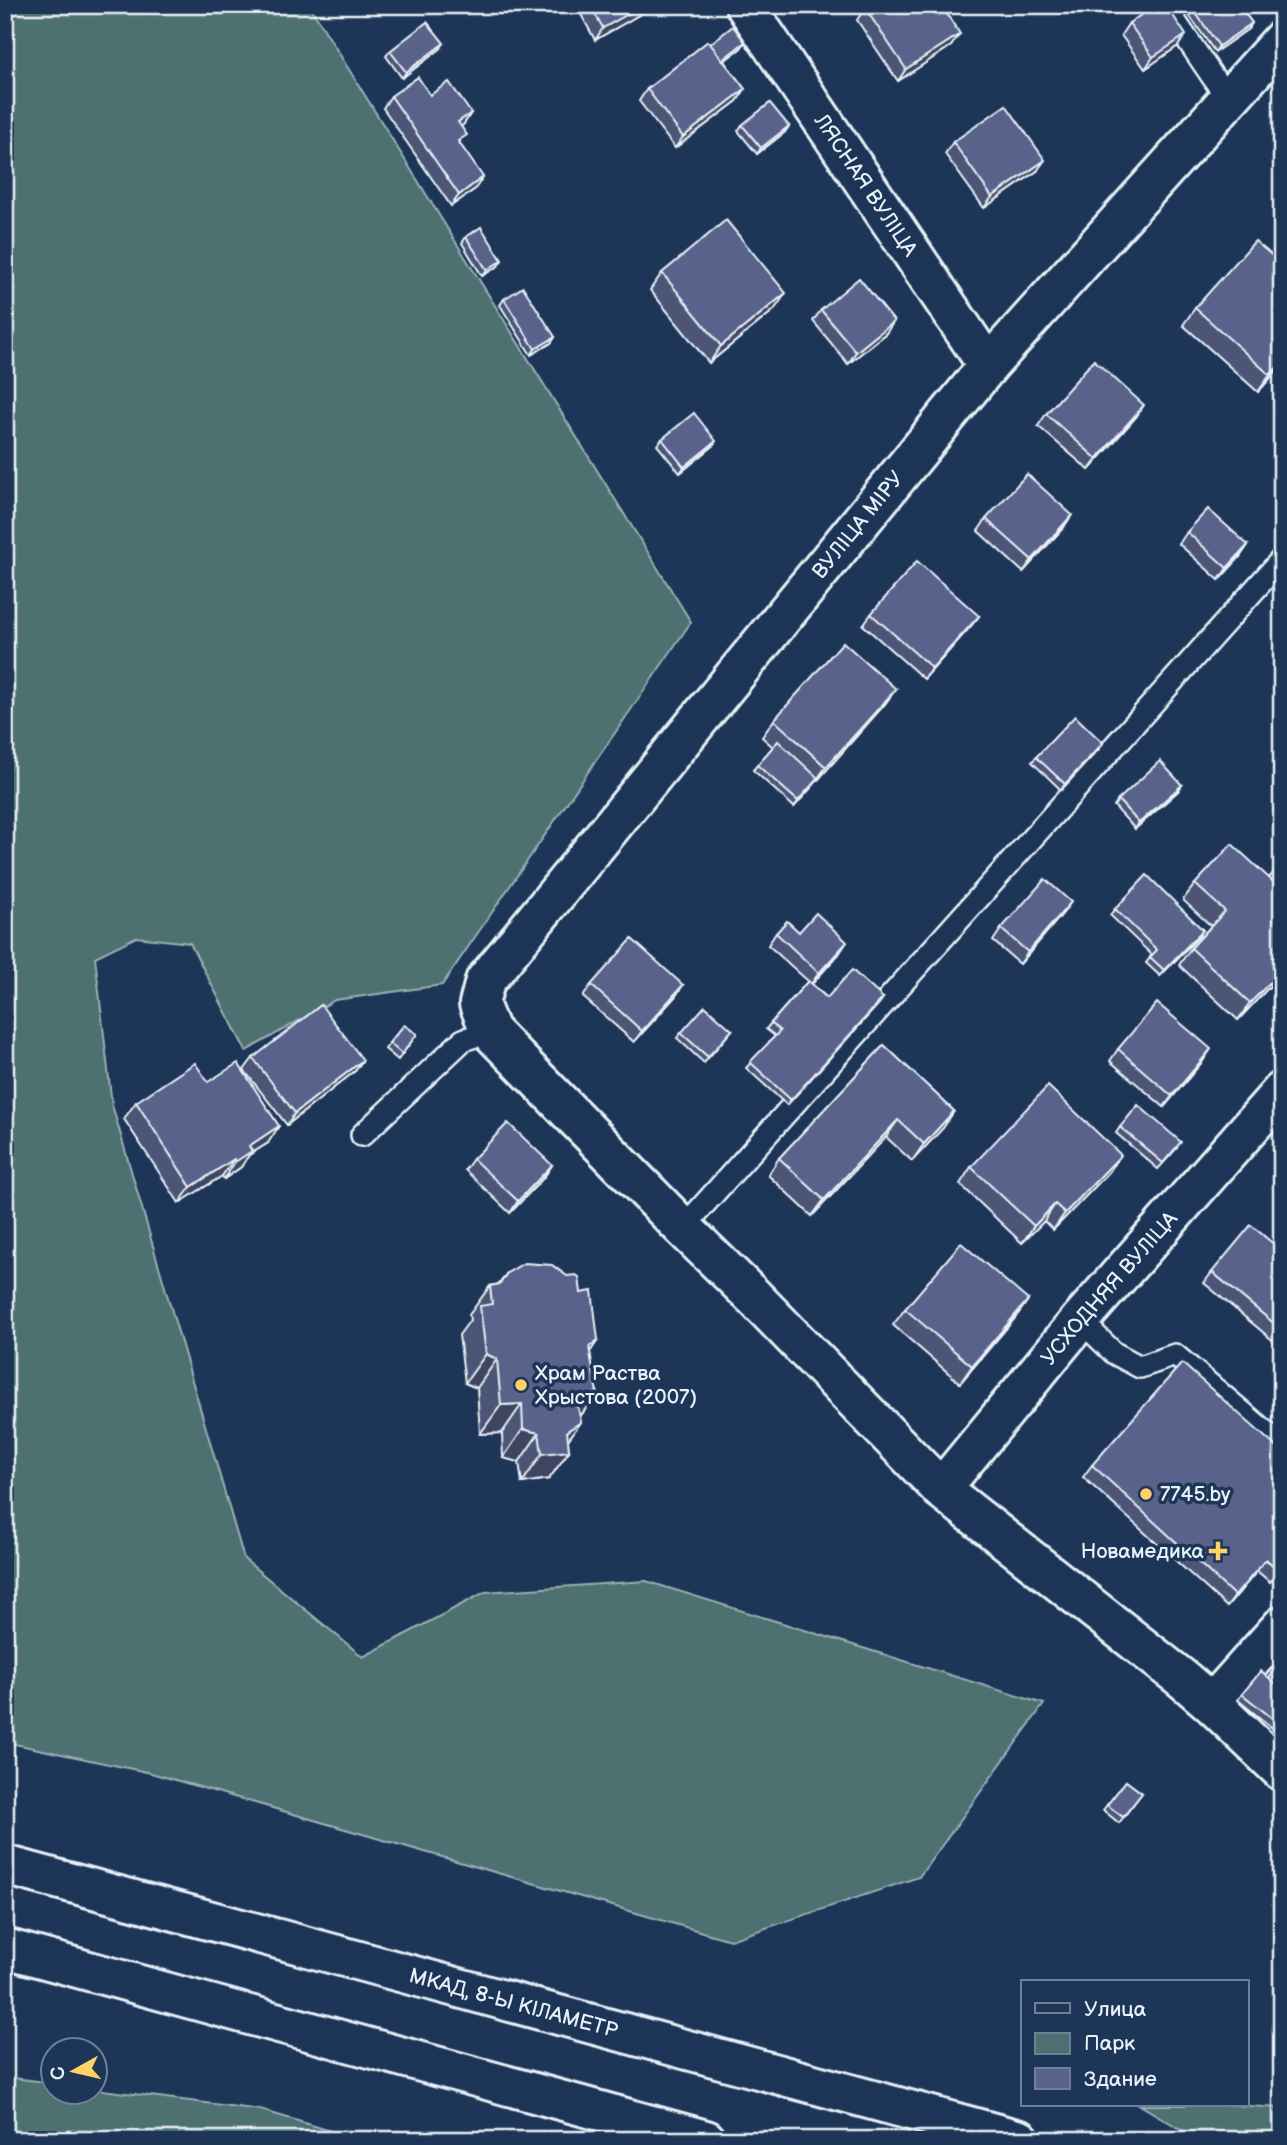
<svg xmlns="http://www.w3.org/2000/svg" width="1287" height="2145" font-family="'Balsamiq Sans',sans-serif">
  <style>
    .green { fill: #4d6f71; stroke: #9ab0b4; stroke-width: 2 }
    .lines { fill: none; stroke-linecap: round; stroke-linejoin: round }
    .lane-casing { stroke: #e8f1f8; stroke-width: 26 }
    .street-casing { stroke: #e8f1f8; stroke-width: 44 }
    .highway-casing { stroke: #e8f1f8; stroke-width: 44 }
    .lane { stroke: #1d3557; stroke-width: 21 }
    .street { stroke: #1d3557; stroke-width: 38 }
    .highway { stroke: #1d3557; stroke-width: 38 }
    .wall { fill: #4d5477; stroke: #e8f1f8; stroke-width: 2 }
    .shaded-wall { fill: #3e4561; stroke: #e8f1f8; stroke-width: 2 }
    .building { fill: #59628a; stroke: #e8f1f8; stroke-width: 2 }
    .poi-dot { fill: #ffd166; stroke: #1d3557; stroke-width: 2.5 }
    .labels { text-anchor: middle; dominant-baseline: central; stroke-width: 7; stroke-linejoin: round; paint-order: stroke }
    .street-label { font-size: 21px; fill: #e8f1f8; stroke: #1d3557 }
    .poi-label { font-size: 21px; fill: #e8f1f8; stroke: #1d3557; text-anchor: start }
  </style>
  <rect width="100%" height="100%" fill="#1d3557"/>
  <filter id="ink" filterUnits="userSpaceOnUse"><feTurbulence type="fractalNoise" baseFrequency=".0143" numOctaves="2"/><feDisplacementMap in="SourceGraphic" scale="14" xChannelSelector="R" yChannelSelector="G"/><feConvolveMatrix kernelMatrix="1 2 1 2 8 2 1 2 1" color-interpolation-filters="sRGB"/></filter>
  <g filter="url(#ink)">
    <g class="green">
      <polygon points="5,5 309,5 691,622 442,985 335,1000 246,1051 190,943 136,937 95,957 112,1105 244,1559 363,1657 485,1592 646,1581 1044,1704 919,1877 730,1940 151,1773 5,1742"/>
      <polygon points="5,2077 52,2083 52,2092 94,2092 95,2089 261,2110 361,2140 5,2140"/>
      <polygon points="1140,2105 1232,2105 1282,2108 1282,2140 1199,2140"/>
    </g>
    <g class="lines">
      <defs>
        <g id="lane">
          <polyline points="1164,5 1229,101"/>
          <polyline points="362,1135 463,1040 490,1031"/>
          <polyline points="683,1228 1282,559"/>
          <polyline points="1080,1320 1114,1353 1140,1367 1175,1355 1282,1446"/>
        </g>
        <g id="street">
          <path id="s1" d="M745 5 988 366"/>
          <polyline points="1282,40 988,366 485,981 479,1004 490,1031 683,1228 754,1297 941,1489 1184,1680 1212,1704 1282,1771"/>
          <path id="s2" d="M941 1489 1080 1320 1282 1091"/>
          <polyline points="1212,1704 1282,1626"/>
        </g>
        <g id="highway">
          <path id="s3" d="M5 1865 1020 2140"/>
          <polyline points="5,1948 706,2140"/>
        </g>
      </defs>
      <use href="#lane" class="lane-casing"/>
      <use href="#street" class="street-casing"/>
      <use href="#highway" class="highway-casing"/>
      <use href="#lane" class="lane"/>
      <use href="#street" class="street"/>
      <use href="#highway" class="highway"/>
    </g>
    <g class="wall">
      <polygon points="576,5 656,5 595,40"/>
      <polygon points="1182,5 1239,5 1252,23 1248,29 1215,52"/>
      <polygon points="865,8 951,46 898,81 857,20"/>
      <polygon points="1129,23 1178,46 1145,69 1121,35"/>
      <polygon points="745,42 741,48 724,61 745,89 737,101 675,148 639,101 647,89 710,44"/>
      <polygon points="440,49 402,78 386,56 390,51"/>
      <polygon points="430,95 471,113 463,125 461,126 460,144 475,189 451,206 383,108 391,96"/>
      <polygon points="742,125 789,126 785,132 757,154 738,131"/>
      <polygon points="953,142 1037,171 984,208 945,154"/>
      <polygon points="466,237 498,266 482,276 462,243"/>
      <polygon points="1282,264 1282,365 1258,392 1183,325 1195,308"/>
      <polygon points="662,273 774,310 709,363 650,290"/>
      <polygon points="504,299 555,337 551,343 531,355 500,305"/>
      <polygon points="821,310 894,321 886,333 848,364 813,321"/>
      <polygon points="1046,414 1136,417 1089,470 1038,426"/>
      <polygon points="662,439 712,447 680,473 657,445"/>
      <polygon points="986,519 1064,527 1023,572 978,531"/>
      <polygon points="1187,532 1248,545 1240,557 1219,580 1179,544"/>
      <polygon points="871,614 979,616 970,627 924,679 863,625"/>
      <polygon points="896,689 884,705 794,807 753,770 773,747 762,737 774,720"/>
      <polygon points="1103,743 1099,749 1061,790 1032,762 1036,757"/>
      <polygon points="1182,785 1178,791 1135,829 1114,806 1118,800"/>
      <polygon points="1282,862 1282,997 1270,986 1238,1020 1179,965 1191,948 1211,926 1183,900 1195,884 1269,878"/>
      <polygon points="1115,909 1199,936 1160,976 1146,963 1152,955 1110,915"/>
      <polygon points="1063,913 1020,964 993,941 1001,929"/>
      <polygon points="799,932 839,954 812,984 827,998 883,998 787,1105 746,1068 775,1036 766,1029 771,1023 808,981 768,945 776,933"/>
      <polygon points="591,985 683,985 675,997 634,1042 583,997"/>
      <polygon points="404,1025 417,1034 398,1060 385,1049"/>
      <polygon points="732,1030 704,1063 677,1038 681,1033"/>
      <polygon points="884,1045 954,1111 943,1128 912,1161 886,1137 812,1216 768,1175 779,1158"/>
      <polygon points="1118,1049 1203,1061 1164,1107 1110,1061"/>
      <polygon points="253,1058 355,1071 287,1125 244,1070"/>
      <polygon points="208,1082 268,1143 249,1155 241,1167 224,1179 222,1176 179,1203 124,1119 136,1102"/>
      <polygon points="1120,1127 1177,1148 1158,1169 1116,1133"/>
      <polygon points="473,1159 552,1165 544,1177 510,1213 465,1170"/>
      <polygon points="971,1167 1109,1172 1053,1230 1044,1221 1022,1243 960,1184"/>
      <polygon points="1282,1251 1282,1336 1276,1343 1204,1283 1212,1272"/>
      <polygon points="507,1273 581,1293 598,1340 590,1352 597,1393 580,1417 581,1422 568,1440 569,1451 549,1479 522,1483 519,1462 503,1458 502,1433 480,1434 477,1388 465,1383 459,1335 470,1320 469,1315 490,1286 499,1284"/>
      <polygon points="1028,1300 1016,1317 960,1383 893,1325 905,1309"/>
      <polygon points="1092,1465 1282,1569 1270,1582 1257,1571 1227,1607 1083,1477"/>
      <polygon points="1282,1662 1282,1736 1238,1700 1242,1694 1269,1678"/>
      <polygon points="1126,1781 1142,1793 1119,1823 1103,1810"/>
    </g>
    <g class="shaded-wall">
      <polygon points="644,5 656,5 595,40 603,28"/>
      <polygon points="1252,23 1248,29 1215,52 1219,46"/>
      <polygon points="960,34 951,46 898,81 906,69"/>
      <polygon points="1186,35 1178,46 1145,69 1153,57"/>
      <polygon points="745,42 741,48 717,66 721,60"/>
      <polygon points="444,43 440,49 402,78 406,72"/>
      <polygon points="745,89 737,101 675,148 683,137"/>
      <polygon points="471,113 463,125 450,134 458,122"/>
      <polygon points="789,126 785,132 757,154 761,148"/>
      <polygon points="1045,160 1037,171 984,208 992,197"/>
      <polygon points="483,177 475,189 451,206 459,195"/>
      <polygon points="502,260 498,266 482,276 487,270"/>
      <polygon points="786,293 774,310 709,363 721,346"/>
      <polygon points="894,321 886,333 848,364 856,352"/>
      <polygon points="555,337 551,343 531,355 535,349"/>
      <polygon points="1282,362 1282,365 1258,392 1270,375"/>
      <polygon points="1144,405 1136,417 1089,470 1097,459"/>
      <polygon points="716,441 712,447 680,473 684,467"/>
      <polygon points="1072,515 1064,527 1023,572 1032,560"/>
      <polygon points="1248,545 1240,557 1219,580 1227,568"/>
      <polygon points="979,616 970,627 924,679 932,668"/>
      <polygon points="896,689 884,705 794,807 818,778 826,767"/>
      <polygon points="1103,743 1099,749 1061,790 1065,784"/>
      <polygon points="1182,785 1178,791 1135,829 1139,823"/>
      <polygon points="1071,902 1063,913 1020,964 1028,952"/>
      <polygon points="1203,930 1199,936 1160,976 1164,970"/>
      <polygon points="847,942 839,954 811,984 819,973"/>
      <polygon points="1281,969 1270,986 1238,1020 1250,1003"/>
      <polygon points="683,985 675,997 634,1042 642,1031"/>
      <polygon points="883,998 879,1004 787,1105 791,1100"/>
      <polygon points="1211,1049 1203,1061 1164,1107 1172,1096"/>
      <polygon points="363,1060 355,1071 287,1125 295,1113"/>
      <polygon points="954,1111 943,1128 912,1161 924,1144"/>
      <polygon points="898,1120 886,1137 812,1216 824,1200"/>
      <polygon points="279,1126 268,1143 249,1155 241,1167 224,1179 235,1162 249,1146"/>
      <polygon points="1121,1155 1109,1172 1053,1230 1065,1213"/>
      <polygon points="234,1159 222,1176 179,1203 191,1187"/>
      <polygon points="552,1165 544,1177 510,1213 518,1201"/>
      <polygon points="1055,1204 1044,1221 1022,1243 1034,1226"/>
      <polygon points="1028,1300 1016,1317 960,1383 972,1366"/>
      <polygon points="598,1340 578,1369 589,1347"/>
      <polygon points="486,1354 497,1359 477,1388 465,1383"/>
      <polygon points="597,1393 576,1422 576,1397"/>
      <polygon points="522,1404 502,1433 480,1434 501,1405"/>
      <polygon points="581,1422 560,1451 569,1451 549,1479 522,1483 542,1454 567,1431"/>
      <polygon points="523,1429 539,1433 519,1462 503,1458"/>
      <polygon points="1266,1559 1257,1571 1227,1607 1235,1596"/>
      <polygon points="1282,1566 1282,1569 1270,1582 1278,1570"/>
    </g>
    <g class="building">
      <polygon points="590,5 644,5 603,28"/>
      <polygon points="870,5 941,5 960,34 906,69 865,8"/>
      <polygon points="1156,5 1166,5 1186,35 1153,57 1129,23"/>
      <polygon points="1190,5 1239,5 1252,23 1219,46"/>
      <polygon points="427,22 444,43 406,72 390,51"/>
      <polygon points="733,26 745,42 722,60 710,44"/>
      <polygon points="708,41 745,89 683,137 647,89"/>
      <polygon points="418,77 430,95 449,82 471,113 458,122 467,135 458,141 483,177 459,195 391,96"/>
      <polygon points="770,103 789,126 761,148 742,125"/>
      <polygon points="1006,105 1045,160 992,197 953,142"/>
      <polygon points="726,220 786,293 721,346 662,273"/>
      <polygon points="481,227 502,260 487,270 466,237"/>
      <polygon points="1255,241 1282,264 1282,362 1270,375 1195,308"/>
      <polygon points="859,278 894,321 856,352 821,310"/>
      <polygon points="523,287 555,337 535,349 504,299"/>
      <polygon points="1094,360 1144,405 1097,459 1046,414"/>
      <polygon points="694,413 716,441 684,467 662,439"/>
      <polygon points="1027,474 1072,515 1032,560 986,519"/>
      <polygon points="1208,509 1248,545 1227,568 1187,532"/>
      <polygon points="917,561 979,616 932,668 871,614"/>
      <polygon points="843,642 896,689 826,767 774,720"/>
      <polygon points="1075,716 1103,743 1065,784 1036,757"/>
      <polygon points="778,741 818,778 798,801 757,765"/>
      <polygon points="1160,761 1182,785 1139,823 1118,800"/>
      <polygon points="1232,844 1282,890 1282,970 1250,1003 1191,948 1225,911 1195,884"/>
      <polygon points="1282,862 1282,873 1276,867"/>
      <polygon points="1147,875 1203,930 1164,970 1150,957 1157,950 1115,909"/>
      <polygon points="1045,879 1071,902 1028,952 1001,929"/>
      <polygon points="816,913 847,942 819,973 776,933 787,921 799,932"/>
      <polygon points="632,939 683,985 642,1031 591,985"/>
      <polygon points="852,970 883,998 791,1100 750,1062 780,1031 771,1023 808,981 827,998"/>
      <polygon points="1157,1003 1211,1049 1172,1096 1118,1049"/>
      <polygon points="321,1005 363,1060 295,1113 253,1058"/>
      <polygon points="705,1006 732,1030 708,1057 681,1033"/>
      <polygon points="404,1025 417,1034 402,1054 389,1043"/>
      <polygon points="884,1045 954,1111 924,1144 898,1120 824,1200 779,1158"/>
      <polygon points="195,1063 208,1082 238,1063 279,1126 249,1146 252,1151 235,1162 234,1159 191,1187 136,1102"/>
      <polygon points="1048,1086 1121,1155 1065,1213 1055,1204 1034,1226 971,1167"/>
      <polygon points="1138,1105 1181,1142 1163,1163 1120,1127"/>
      <polygon points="508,1123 552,1165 518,1201 473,1159"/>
      <polygon points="1251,1225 1282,1251 1282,1330 1212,1272"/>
      <polygon points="961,1243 1028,1300 972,1366 905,1309"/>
      <polygon points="524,1263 552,1265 567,1276 576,1275 579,1277 581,1293 592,1291 598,1340 589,1347 597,1393 576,1397 581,1422 567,1431 569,1451 542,1454 539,1433 523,1429 522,1404 501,1405 497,1359 486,1354 480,1306 492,1304 490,1286 500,1284 507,1273"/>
      <polygon points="1182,1363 1282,1452 1282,1566 1278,1570 1266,1559 1235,1596 1092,1465"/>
      <polygon points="1282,1662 1282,1673 1276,1668"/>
      <polygon points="1261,1671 1282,1689 1282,1726 1242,1694"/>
      <polygon points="1126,1781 1142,1793 1123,1817 1107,1805"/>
    </g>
  </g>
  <g class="poi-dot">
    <circle cx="521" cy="1385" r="7"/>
    <circle cx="1146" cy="1494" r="7"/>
    <path d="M1214.5 1540.5h7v7h7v7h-7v7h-7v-7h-7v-7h7z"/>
  </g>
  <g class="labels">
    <g class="street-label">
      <text stroke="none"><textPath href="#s1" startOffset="217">ЛЯСНАЯ ВУЛІЦА</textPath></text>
      <text transform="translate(858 525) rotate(-51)">ВУЛІЦА МІРУ</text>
      <text stroke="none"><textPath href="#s2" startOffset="262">УСХОДНЯЯ ВУЛІЦА</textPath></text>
      <text stroke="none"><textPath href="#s3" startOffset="527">МКАД, 8-Ы КІЛАМЕТР</textPath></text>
    </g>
    <g class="poi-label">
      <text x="535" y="1373">Храм Раства<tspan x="535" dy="24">Хрыстова (2007)</tspan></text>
      <text x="1160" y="1494">7745.by</text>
      <text x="1204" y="1551" text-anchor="end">Новамедика</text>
    </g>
  </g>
  <rect width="1287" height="2145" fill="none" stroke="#1d3557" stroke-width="28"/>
  <rect x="14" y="14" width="1259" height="2117" fill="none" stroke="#e8f1f8" stroke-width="2.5" filter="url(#ink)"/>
  <rect x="1021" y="1980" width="228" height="126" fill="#1d3557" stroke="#6e8097" stroke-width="2"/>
  <rect x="1035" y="2003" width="35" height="10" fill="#1d3557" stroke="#6e8097" stroke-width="2"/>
  <text x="1084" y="2016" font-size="21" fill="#e8f1f8">Улица</text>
  <rect x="1035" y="2033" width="35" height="21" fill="#4d6f71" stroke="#6e8097" stroke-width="2"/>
  <text x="1084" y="2050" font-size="21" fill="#e8f1f8">Парк</text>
  <rect x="1035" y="2068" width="35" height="21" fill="#59628a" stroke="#6e8097" stroke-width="2"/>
  <text x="1084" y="2086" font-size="21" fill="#e8f1f8">Здание</text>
  <g transform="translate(74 2071) rotate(262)"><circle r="33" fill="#1d3557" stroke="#6e8097" stroke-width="2"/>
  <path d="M0-5L12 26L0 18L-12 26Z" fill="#ffd166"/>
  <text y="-10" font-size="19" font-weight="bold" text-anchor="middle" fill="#e8f1f8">С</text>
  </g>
</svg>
